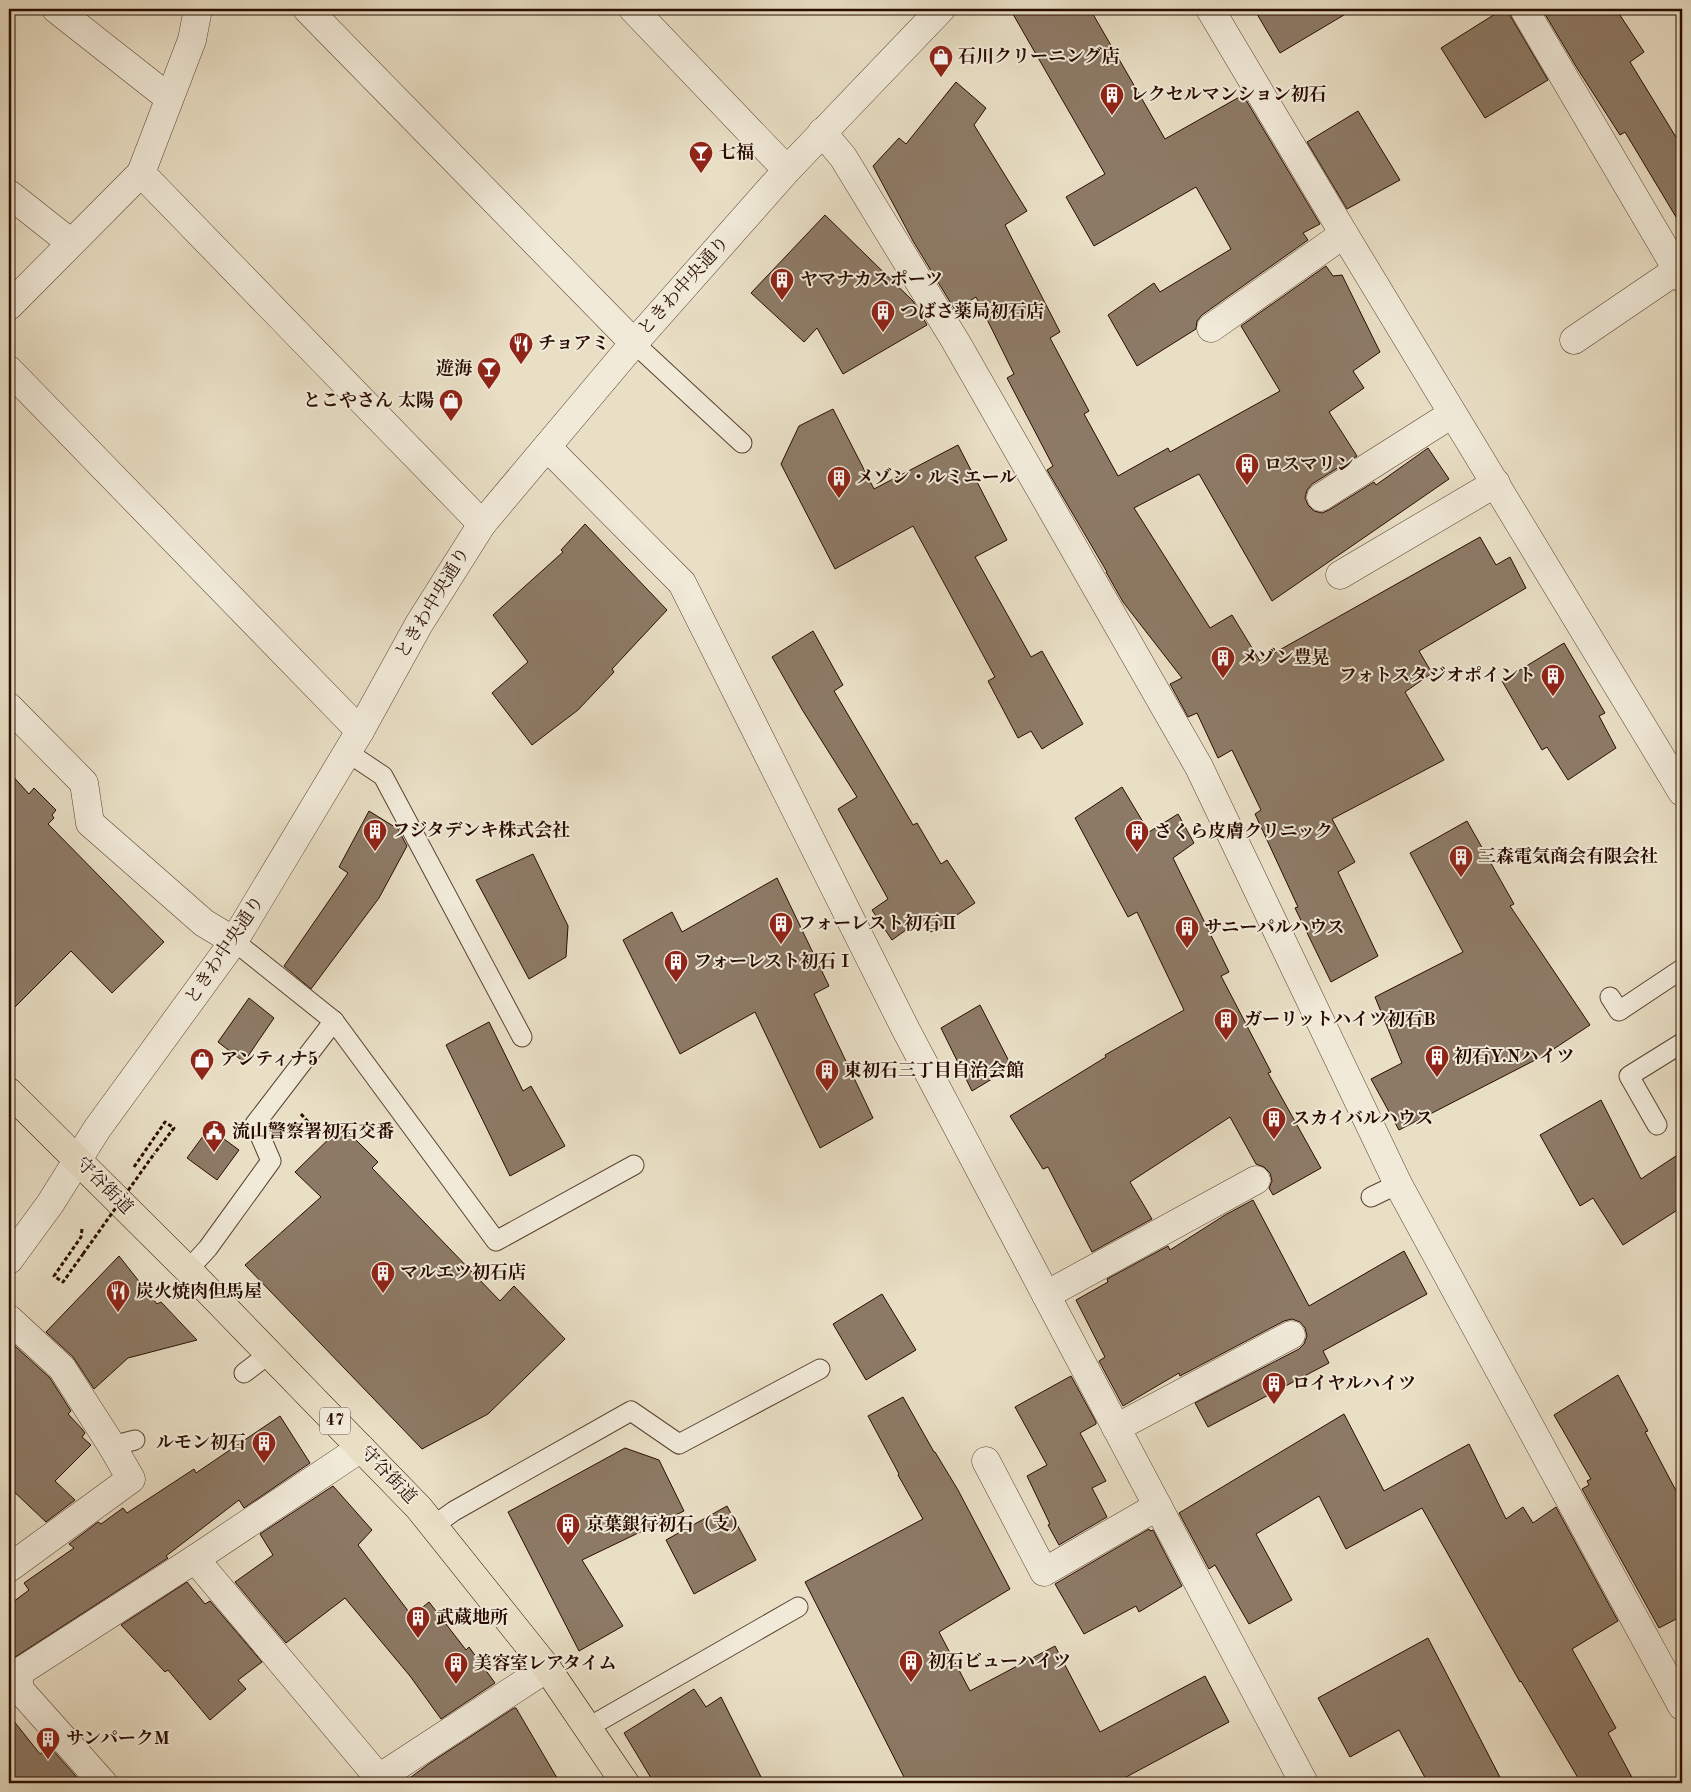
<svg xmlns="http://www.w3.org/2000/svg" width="1691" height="1792" font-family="'Old Standard TT','Noto Serif JP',serif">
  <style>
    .building { fill: #8d7a66; stroke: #290c00 }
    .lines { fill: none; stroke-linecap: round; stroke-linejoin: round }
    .service-casing { stroke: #594131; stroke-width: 21 }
    .minor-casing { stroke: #594131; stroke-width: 29 }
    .tertiary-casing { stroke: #594131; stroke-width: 29 }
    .primary-casing { stroke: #290c00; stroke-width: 29 }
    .path { stroke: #290c00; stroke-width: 3; stroke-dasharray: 4 2.5; stroke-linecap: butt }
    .service { stroke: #f1ead9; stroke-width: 19 }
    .minor { stroke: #f1ead9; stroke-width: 28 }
    .tertiary { stroke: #f1ead9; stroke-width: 28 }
    .primary { stroke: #e9dfc5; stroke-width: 28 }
    .path-bridge { stroke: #290c00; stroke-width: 3; stroke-dasharray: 4 2.5; stroke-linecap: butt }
    .labels { text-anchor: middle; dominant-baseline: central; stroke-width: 4; stroke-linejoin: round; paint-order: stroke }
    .shield { fill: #f1ead9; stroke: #654f41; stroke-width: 1 }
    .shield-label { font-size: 16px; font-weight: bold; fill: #290c00 }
    .poi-label { font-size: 18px; font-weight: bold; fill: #290c00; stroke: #f1ead9; text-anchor: start }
    .street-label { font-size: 18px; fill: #290c00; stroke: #f1ead9 }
  </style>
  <rect width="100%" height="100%" fill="#e9dfc5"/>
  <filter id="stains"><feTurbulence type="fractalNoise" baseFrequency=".004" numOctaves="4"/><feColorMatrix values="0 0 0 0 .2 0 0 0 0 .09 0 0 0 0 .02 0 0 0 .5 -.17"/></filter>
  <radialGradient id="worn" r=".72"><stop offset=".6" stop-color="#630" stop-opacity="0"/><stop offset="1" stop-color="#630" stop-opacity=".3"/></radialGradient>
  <g class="building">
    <polygon points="1010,9 1090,9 1165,139 1243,95 1320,224 1303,233 1308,240 1202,315 1197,321 1196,329 1137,366 1108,315 1154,283 1160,292 1231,249 1196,187 1094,246 1066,197 1105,174"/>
    <polygon points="1254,9 1354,9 1280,53"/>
    <polygon points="1503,9 1508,9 1511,17 1548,80 1485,118 1441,48"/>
    <polygon points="1542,9 1616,9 1644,52 1630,62 1682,147 1682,227 1625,132 1620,135 1577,68"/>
    <polygon points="956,82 986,108 974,125 1027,211 1005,225 1060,332 1050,338 1089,411 1084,414 1118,476 1168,448 1170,452 1280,391 1241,326 1326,266 1333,276 1342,275 1380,352 1353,371 1364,388 1329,412 1357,456 1312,484 1307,490 1305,498 1308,505 1314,511 1322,513 1329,510 1374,482 1376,485 1428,448 1449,479 1272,601 1199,474 1134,508 1210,628 1232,615 1260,661 1480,537 1496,565 1510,557 1526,588 1419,651 1432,673 1405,692 1444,760 1332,819 1355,862 1338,872 1378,956 1331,982 1295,908 1298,907 1255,814 1261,810 1232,750 1218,758 1197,713 1188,717 1170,684 1182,678 1123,602 1106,572 1107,572 1047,470 1053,466 1007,378 1014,374 976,297 955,310 913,241 873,166 899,138 906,144"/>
    <polygon points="1358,111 1400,180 1347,209 1307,142"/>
    <polygon points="825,215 913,301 927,325 843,374 817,328 804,342 751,293"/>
    <polygon points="833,409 874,489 958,445 1007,540 975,557 1031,657 1042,651 1083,724 1042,749 1031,731 1018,738 988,681 995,677 913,526 835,569 781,464 799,426"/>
    <polygon points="585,524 667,610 612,669 614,672 578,710 532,745 492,693 528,662 493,615 563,552 561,550"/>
    <polygon points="813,631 843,685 834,691 913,825 917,823 941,864 947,860 975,903 931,932 920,920 892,940 872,910 888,899 838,809 857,797 803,711 772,657"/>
    <polygon points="1564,643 1605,713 1599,716 1616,748 1568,780 1547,747 1542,750 1502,681"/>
    <polygon points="9,772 29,794 34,788 56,810 52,815 54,818 48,824 164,942 112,993 71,951 9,1013"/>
    <polygon points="1122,787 1149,832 1178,814 1194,843 1173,858 1229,972 1221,976 1271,1072 1268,1073 1321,1168 1273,1195 1269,1188 1272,1181 1270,1173 1264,1167 1256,1164 1230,1117 1130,1182 1152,1219 1092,1252 1048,1167 1043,1169 1010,1116 1106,1057 1105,1055 1184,1010 1137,912 1128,917 1075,818"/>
    <polygon points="369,811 398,829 407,846 379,898 311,989 284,966 348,873 339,867"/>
    <polygon points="1467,821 1514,904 1510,906 1590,1025 1543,1056 1399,1130 1371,1079 1402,1063 1375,997 1463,952 1410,853"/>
    <polygon points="533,854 568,926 566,957 529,979 476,880"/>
    <polygon points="777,878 829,986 814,994 873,1118 820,1148 755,1012 680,1054 623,940 672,912 682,932"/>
    <polygon points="249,998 274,1018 244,1062 218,1042"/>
    <polygon points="980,1005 1012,1067 972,1091 941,1028"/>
    <polygon points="489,1022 523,1091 531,1086 565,1146 510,1176 446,1045"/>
    <polygon points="1601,1100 1641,1179 1682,1152 1682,1207 1623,1245 1593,1198 1580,1206 1540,1135"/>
    <polygon points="342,1126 378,1162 372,1168 500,1301 514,1286 565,1339 488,1414 422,1449 245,1265 321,1197 295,1172"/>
    <polygon points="209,1128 239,1150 217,1180 187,1158"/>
    <polygon points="1253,1200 1309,1306 1404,1251 1427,1294 1323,1351 1329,1363 1208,1427 1195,1403 1299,1349 1304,1344 1307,1336 1305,1328 1300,1322 1292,1319 1284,1321 1180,1376 1179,1373 1123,1406 1099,1361 1105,1357 1076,1300 1108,1282 1107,1279 1168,1246 1170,1250 1225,1215"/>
    <polygon points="119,1256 157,1304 161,1302 197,1340 128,1358 94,1389 73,1357 46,1332"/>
    <polygon points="882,1294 916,1350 866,1380 833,1324"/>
    <polygon points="15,1346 50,1378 71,1411 68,1414 82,1429 85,1433 82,1437 91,1445 55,1481 75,1500 46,1522 9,1487 9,1348"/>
    <polygon points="1618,1375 1648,1431 1645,1432 1682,1502 1682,1616 1659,1628 1582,1489 1589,1485 1587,1481 1591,1479 1554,1415"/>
    <polygon points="1071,1376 1096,1422 1096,1424 1080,1433 1106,1481 1092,1488 1107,1517 1059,1545 1048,1525 1050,1524 1027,1476 1047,1465 1015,1407"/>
    <polygon points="903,1397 934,1452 935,1452 958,1490 1010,1589 939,1632 970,1691 1055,1646 1100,1732 1205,1676 1229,1722 1115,1783 907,1783 805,1582 923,1519 898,1475 899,1474 868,1416"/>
    <polygon points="1344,1414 1384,1491 1469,1444 1506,1519 1523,1507 1533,1523 1556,1507 1618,1621 1572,1649 1616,1728 1608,1733 1635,1783 1581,1783 1521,1681 1520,1682 1422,1508 1346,1549 1319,1496 1256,1534 1292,1600 1249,1624 1215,1565 1209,1569 1179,1513"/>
    <polygon points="280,1416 310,1463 244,1508 239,1500 166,1556 168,1558 9,1661 9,1605 29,1590 24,1583 74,1548 69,1544 98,1522 101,1524 123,1508 127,1513 194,1469 196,1473"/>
    <polygon points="625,1448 659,1460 684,1511 582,1560 623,1626 579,1651 508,1512"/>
    <polygon points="333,1486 372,1530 358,1545 412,1616 429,1602 466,1650 469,1647 495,1683 441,1719 410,1676 345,1598 286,1643 235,1582 273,1555 260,1534"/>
    <polygon points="727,1506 756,1560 694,1594 666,1540"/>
    <polygon points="1149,1529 1150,1531 1153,1530 1182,1586 1139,1612 1136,1606 1084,1634 1055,1584"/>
    <polygon points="187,1582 205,1604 210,1601 262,1662 238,1680 246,1689 210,1720 168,1670 165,1672 121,1625"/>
    <polygon points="1428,1638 1503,1783 1428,1783 1399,1730 1350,1757 1318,1698"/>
    <polygon points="694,1689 706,1707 721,1697 764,1783 654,1783 624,1733"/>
    <polygon points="514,1708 516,1708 560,1783 403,1783 430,1763"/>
    <polygon points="9,1715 40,1754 50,1747 82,1783 9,1783"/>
  </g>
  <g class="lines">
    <defs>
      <g id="service">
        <polyline points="634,343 742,443"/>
        <polyline points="347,752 383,776 522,1037"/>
        <polyline points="1610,997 1619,1011 1682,969"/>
        <polyline points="334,1021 496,1241 634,1165"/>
        <polyline points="1657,1125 1629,1076 1682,1043"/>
        <polyline points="1371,1197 1398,1184"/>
        <polyline points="188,1270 208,1248 271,1161 255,1124 334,1021 234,941"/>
        <polyline points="244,1373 269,1354"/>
        <polyline points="112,1446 135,1440"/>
        <polyline points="433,1526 454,1511 631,1411 679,1444 820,1369"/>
        <polyline points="587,1728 798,1607"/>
      </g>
      <g id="minor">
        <polyline points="56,9 169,98"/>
        <polyline points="307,9 634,343"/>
        <polyline points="633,9 787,170"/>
        <polyline points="1210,9 1344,234 1682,792"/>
        <polyline points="1524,9 1682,278"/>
        <polyline points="822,132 843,157 956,342 1199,767 1398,1184 1682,1706"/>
        <polyline points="141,173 482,524"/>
        <polyline points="9,194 71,243"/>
        <polyline points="9,306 141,173 192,40 198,9"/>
        <polyline points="1211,328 1344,234"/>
        <polyline points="1574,340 1677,270"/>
        <polyline points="9,370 360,731"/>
        <polyline points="547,447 682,583 906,1030 1304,1783"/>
        <polyline points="1321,497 1452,414"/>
        <polyline points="1340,575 1496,483"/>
        <polyline points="9,707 84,783 90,823 204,923 234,941"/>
        <polyline points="1046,1295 1256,1180"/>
        <polyline points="9,1319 62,1368 112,1446 131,1479 9,1568"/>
        <polyline points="1116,1428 1291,1335"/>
        <polyline points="986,1461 1044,1572 1158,1506"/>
        <polyline points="195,1559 379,1778"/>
        <polyline points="103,1783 20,1690 18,1673 195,1559 361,1448"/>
        <polyline points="383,1783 379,1778 547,1668"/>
      </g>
      <polyline id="tertiary" points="9,1260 50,1204 97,1129 234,941 360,731 419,624 482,524 634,343 787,170 941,9"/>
      <polyline id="primary" points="9,1092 188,1270 419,1508 547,1668 625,1783"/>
    </defs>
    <use href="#service" class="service-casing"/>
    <use href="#minor" class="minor-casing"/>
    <use href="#tertiary" class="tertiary-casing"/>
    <use href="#primary" class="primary-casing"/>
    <g class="path">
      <polyline points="301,1114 318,1133"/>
      <polyline points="134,1167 165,1122 174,1128 154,1154"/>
      <polyline points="82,1229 81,1237 54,1276 63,1282 83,1254"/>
    </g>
    <use href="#service" class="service"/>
    <use href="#minor" class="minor"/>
    <use href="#tertiary" class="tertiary"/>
    <use href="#primary" class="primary"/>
    <polyline class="path-bridge" points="83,1254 154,1154"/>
  </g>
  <defs>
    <symbol id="shop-pin" viewBox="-11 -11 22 30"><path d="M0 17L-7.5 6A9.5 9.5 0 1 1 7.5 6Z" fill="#8f2418" stroke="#f1ead9"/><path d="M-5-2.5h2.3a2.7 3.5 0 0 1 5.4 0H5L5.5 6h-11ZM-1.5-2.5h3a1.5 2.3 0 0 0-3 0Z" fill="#fff"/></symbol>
    <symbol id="building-pin" viewBox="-11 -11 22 30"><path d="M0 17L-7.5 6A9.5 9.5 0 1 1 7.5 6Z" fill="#8f2418" stroke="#f1ead9"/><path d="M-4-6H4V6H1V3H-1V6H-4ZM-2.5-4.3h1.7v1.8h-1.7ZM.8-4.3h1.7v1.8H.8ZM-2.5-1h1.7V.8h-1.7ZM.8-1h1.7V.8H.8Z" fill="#fff"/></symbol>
    <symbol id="bar-pin" viewBox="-11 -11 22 30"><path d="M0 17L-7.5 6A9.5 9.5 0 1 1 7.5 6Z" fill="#8f2418" stroke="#f1ead9"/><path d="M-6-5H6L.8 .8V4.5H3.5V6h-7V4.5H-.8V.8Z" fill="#fff"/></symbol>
    <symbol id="restaurant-pin" viewBox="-11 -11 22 30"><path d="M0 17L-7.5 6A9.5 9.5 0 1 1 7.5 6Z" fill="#8f2418" stroke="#f1ead9"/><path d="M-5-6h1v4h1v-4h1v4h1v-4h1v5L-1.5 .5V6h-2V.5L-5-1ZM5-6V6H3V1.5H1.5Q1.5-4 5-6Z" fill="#fff"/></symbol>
    <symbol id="civic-pin" viewBox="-11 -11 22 30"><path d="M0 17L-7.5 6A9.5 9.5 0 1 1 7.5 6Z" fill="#8f2418" stroke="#f1ead9"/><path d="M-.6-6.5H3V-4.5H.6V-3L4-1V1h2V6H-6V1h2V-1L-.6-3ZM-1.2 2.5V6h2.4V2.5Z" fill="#fff"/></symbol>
  </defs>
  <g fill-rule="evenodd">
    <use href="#shop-pin" x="927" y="43" width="28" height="38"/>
    <use href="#building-pin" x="1098" y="81" width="28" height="38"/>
    <use href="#bar-pin" x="687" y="139" width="28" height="38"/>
    <use href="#building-pin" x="768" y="266" width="28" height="38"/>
    <use href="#building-pin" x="869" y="298" width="28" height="38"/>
    <use href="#restaurant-pin" x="507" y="330" width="28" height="38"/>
    <use href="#bar-pin" x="475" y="355" width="28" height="38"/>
    <use href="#shop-pin" x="437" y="387" width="28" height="38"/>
    <use href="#building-pin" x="1233" y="451" width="28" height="38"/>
    <use href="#building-pin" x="825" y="464" width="28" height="38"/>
    <use href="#building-pin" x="1209" y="644" width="28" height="38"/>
    <use href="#building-pin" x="1539" y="662" width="28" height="38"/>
    <use href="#building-pin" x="361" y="817" width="28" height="38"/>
    <use href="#building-pin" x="1123" y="818" width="28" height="38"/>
    <use href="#building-pin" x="1447" y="843" width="28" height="38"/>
    <use href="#building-pin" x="767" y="910" width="28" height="38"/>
    <use href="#building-pin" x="1173" y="914" width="28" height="38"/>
    <use href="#building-pin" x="662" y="948" width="28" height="38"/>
    <use href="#building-pin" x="1212" y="1006" width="28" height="38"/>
    <use href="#building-pin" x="1423" y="1043" width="28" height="38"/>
    <use href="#shop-pin" x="188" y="1046" width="28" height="38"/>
    <use href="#building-pin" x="813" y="1057" width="28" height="38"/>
    <use href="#building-pin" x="1260" y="1105" width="28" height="38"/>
    <use href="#civic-pin" x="200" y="1118" width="28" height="38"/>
    <use href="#building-pin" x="369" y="1259" width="28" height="38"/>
    <use href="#restaurant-pin" x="104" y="1278" width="28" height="38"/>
    <use href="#building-pin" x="1260" y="1370" width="28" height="38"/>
    <use href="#building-pin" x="250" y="1429" width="28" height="38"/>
    <use href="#building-pin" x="554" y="1511" width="28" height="38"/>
    <use href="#building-pin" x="404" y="1604" width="28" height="38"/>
    <use href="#building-pin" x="897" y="1648" width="28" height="38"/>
    <use href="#building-pin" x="442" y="1650" width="28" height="38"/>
    <use href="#building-pin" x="34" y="1725" width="28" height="38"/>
  </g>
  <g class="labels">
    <rect class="shield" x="320" y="1407.5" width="30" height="27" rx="4"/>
    <g class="shield-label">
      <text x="335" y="1421">47</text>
    </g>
    <g class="poi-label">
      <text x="958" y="57">石川クリーニング店</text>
      <text x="1130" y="95">レクセルマンション初石</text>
      <text x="718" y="153">七福</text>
      <text x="800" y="280">ヤマナカスポーツ</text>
      <text x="900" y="312">つばさ薬局初石店</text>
      <text x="538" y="344">チョアミ</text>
      <text x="472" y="369" text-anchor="end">遊海</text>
      <text x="434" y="401" text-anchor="end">とこやさん 太陽</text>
      <text x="1264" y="465">ロスマリン</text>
      <text x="856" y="478">メゾン・ルミエール</text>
      <text x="1240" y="658">メゾン豊晃</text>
      <text x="1536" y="676" text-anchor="end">フォトスタジオポイント</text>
      <text x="392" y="831">フジタデンキ株式会社</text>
      <text x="1154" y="832">さくら皮膚クリニック</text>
      <text x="1478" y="857">三森電気商会有限会社</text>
      <text x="798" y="924">フォーレスト初石Ⅱ</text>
      <text x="1204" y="928">サニーパルハウス</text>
      <text x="694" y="962">フォーレスト初石Ⅰ</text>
      <text x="1244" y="1020">ガーリットハイツ初石B</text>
      <text x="1454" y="1057">初石Y.Nハイツ</text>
      <text x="220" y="1060">アンティナ5</text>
      <text x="844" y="1071">東初石三丁目自治会館</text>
      <text x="1292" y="1119">スカイバルハウス</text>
      <text x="232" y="1132">流山警察署初石交番</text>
      <text x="400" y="1273">マルエツ初石店</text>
      <text x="136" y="1292">炭火焼肉但馬屋</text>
      <text x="1292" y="1384">ロイヤルハイツ</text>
      <text x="246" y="1443" text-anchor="end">ルモン初石</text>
      <text x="586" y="1525">京葉銀行初石（支）</text>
      <text x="436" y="1618">武蔵地所</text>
      <text x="928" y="1662">初石ビューハイツ</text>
      <text x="474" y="1664">美容室レアタイム</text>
      <text x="66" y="1739">サンパークM</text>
    </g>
    <g class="street-label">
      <text transform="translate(684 286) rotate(-48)">ときわ中央通り</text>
      <text transform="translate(433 603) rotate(-59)">ときわ中央通り</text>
      <text transform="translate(225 950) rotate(-56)">ときわ中央通り</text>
      <text transform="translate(104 1186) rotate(45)">守谷街道</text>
      <text transform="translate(388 1475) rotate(46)">守谷街道</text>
    </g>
  </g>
  <rect width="1691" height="1792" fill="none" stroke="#e9dfc5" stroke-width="30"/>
  <rect x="10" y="10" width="1671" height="1772" fill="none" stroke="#290c00" stroke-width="2.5"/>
  <rect x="15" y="15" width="1661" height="1762" fill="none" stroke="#290c00"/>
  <rect width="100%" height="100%" filter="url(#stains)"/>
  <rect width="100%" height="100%" fill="url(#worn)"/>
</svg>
